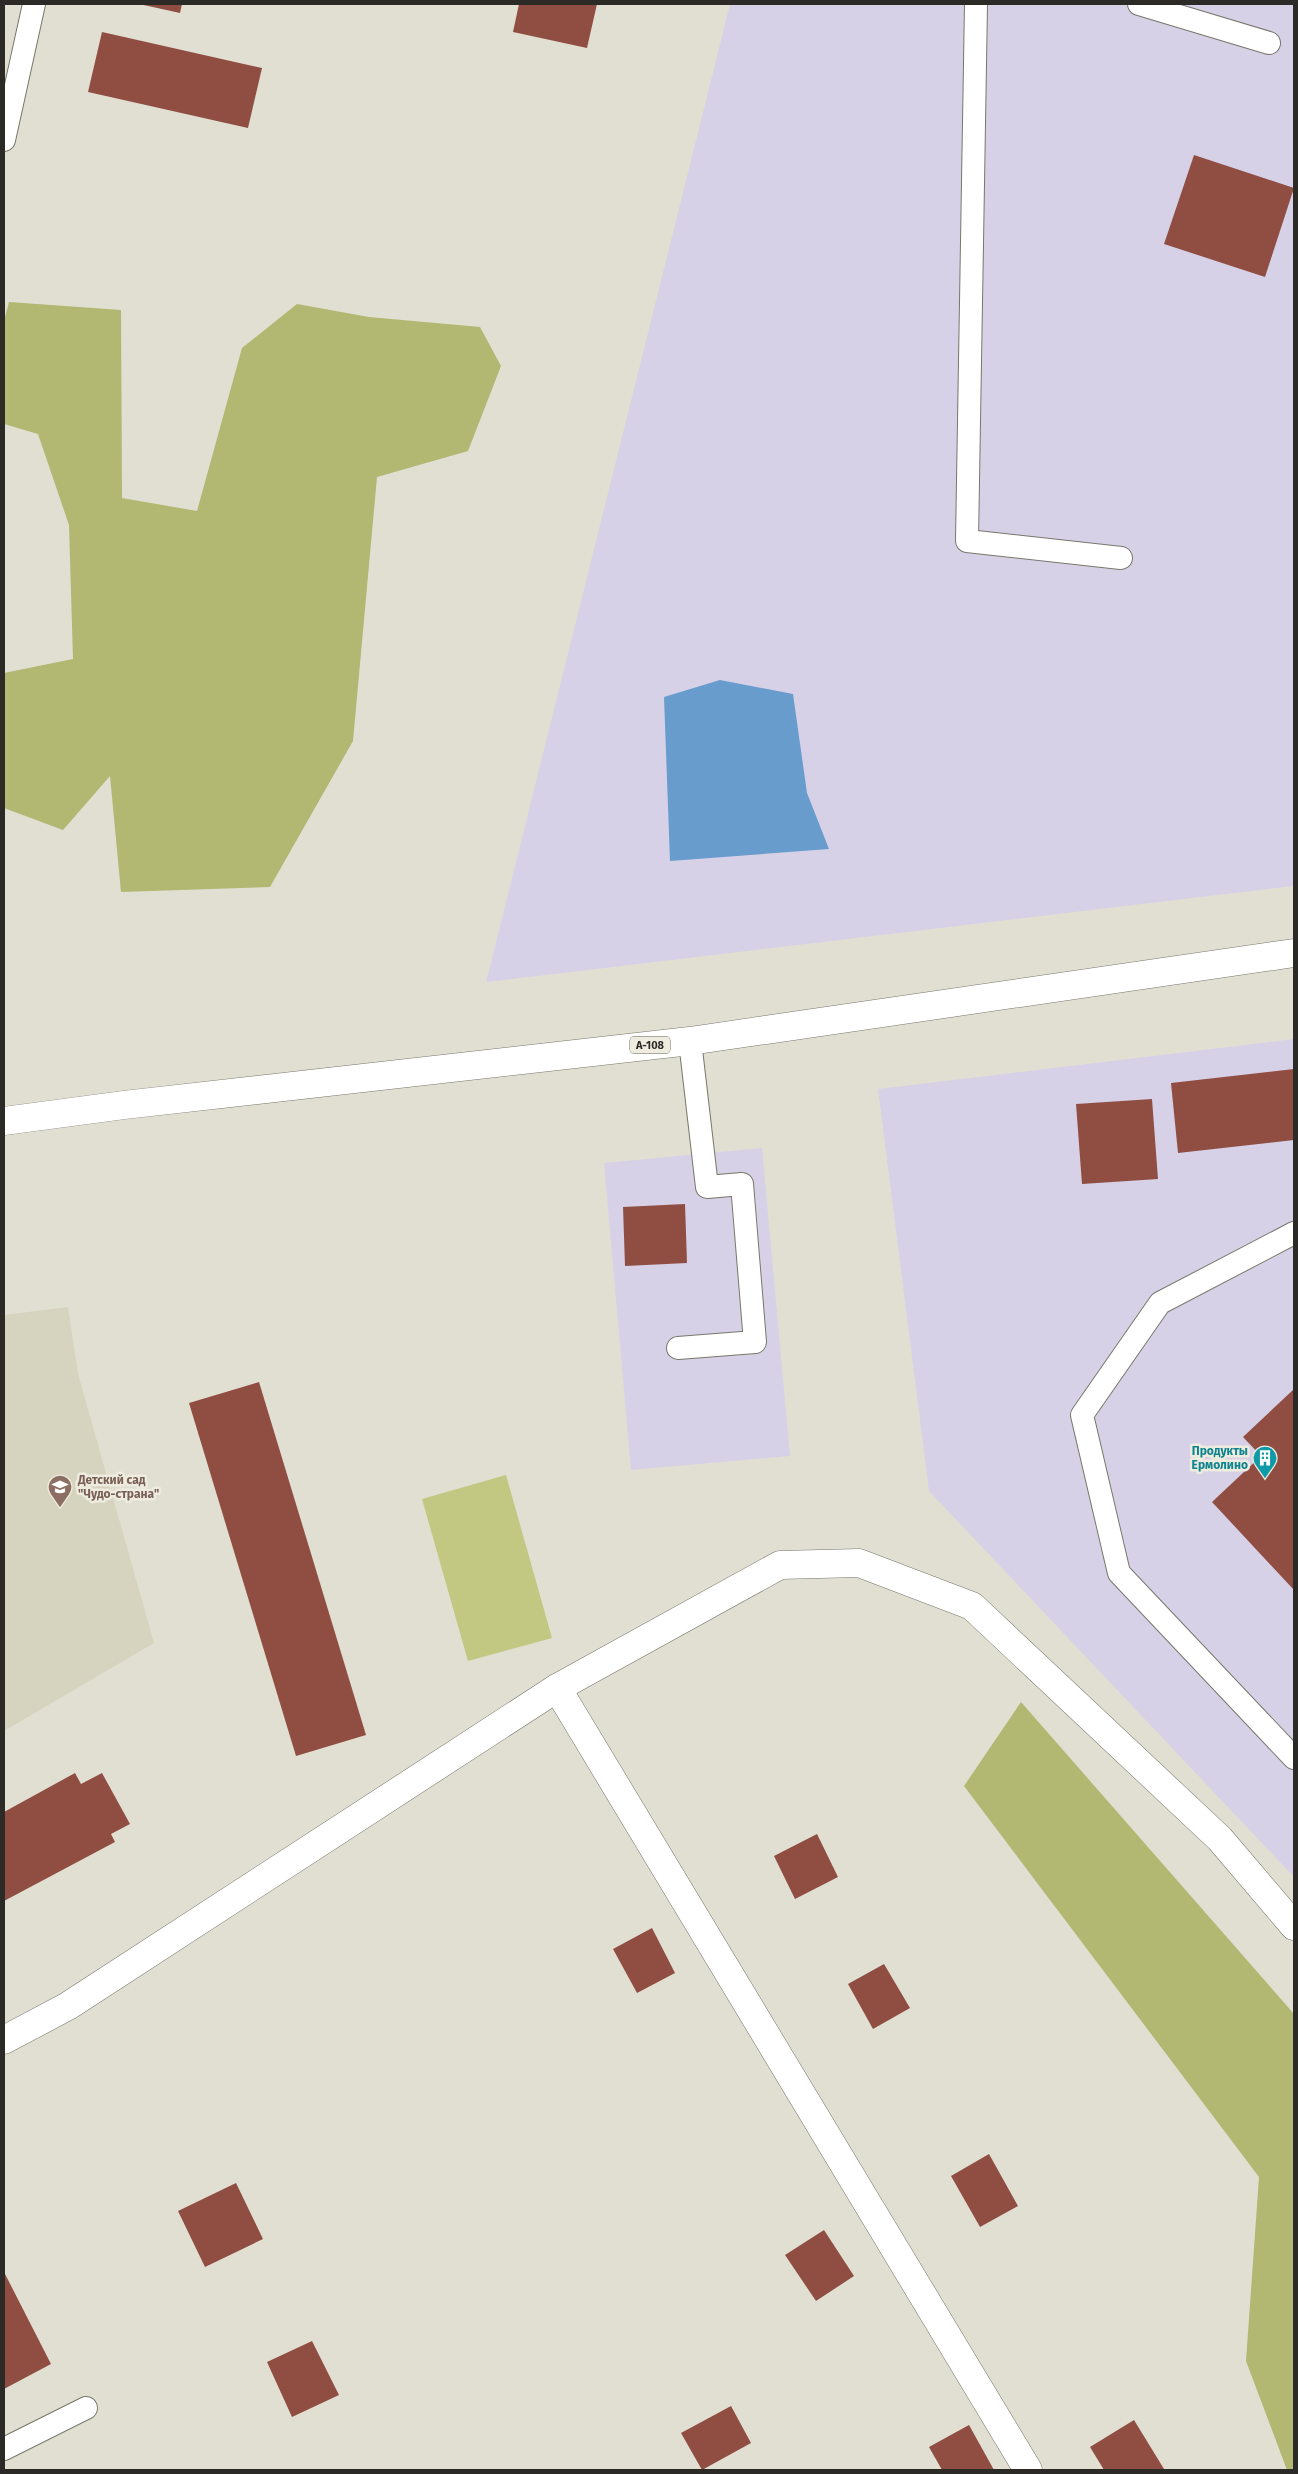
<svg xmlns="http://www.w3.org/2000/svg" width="1298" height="2474" font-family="'Fira Sans',sans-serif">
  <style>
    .built { fill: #d6d3bf }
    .industrial { fill: #d7d1e7 }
    .green { fill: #c2c782 }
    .forest { fill: #b2b772 }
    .water { fill: #689ccd }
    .building { fill: #904e43 }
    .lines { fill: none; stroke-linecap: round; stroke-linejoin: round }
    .service-casing { stroke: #78776b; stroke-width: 24 }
    .minor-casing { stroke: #78776b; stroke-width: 29 }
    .trunk-casing { stroke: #78776b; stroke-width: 29 }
    .service { stroke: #fff; stroke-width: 22 }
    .minor { stroke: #fff; stroke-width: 28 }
    .trunk { stroke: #fff; stroke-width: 28 }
    .labels { text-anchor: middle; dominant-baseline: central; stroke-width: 5; stroke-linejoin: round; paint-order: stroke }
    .shield { fill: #eeecdf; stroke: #66645e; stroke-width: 1 }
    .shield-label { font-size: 11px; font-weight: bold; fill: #2b2a26 }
    .culture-label { font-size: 12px; font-weight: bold; fill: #0d838f; stroke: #eeecdf; text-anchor: end }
    .education-label { font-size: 12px; font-weight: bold; fill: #785e54; stroke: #eeecdf; text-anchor: start }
  </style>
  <rect width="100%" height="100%" fill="#e1dfd2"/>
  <polygon class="built" points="68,1307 78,1374 154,1643 4,1731 4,1315"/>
  <g class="industrial">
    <polygon points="730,4 1294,4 1294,886 486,982"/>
    <polygon points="1294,1039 1294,1877 929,1491 878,1089"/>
    <polygon points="762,1148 790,1456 631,1470 604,1163"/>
  </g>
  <polygon class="green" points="506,1475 552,1638 468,1661 422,1499"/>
  <g class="forest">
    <polygon points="9,302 121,310 122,498 197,511 242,348 297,304 369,317 480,327 501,366 468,451 377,477 353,741 270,887 121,892 110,776 63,830 4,808 4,673 73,659 69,525 38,434 4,424 4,321"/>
    <polygon points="1021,1702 1294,2014 1294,2470 1287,2470 1246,2361 1259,2177 964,1786"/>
  </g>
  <polygon class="water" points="720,680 793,694 807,793 829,849 670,861 664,697"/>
  <g class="building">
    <polygon points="139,4 182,4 180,13"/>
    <polygon points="519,4 597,4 587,48 513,32"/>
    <polygon points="102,32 262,68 248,128 88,92"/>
    <polygon points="1194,155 1294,188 1265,277 1164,244"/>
    <polygon points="1294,1069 1294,1140 1178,1153 1171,1083"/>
    <polygon points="1152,1099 1158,1179 1082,1184 1076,1104"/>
    <polygon points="685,1204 687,1263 625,1266 623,1207"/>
    <polygon points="259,1382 366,1735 296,1756 189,1403"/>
    <polygon points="1294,1389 1294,1590 1212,1502 1261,1456 1243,1437"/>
    <polygon points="75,1773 81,1784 102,1773 130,1824 111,1834 115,1842 4,1901 4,1812"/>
    <polygon points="817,1834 838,1877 795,1899 774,1856"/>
    <polygon points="652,1928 675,1973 637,1993 613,1949"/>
    <polygon points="884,1964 910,2008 873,2029 848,1984"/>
    <polygon points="989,2154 1018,2206 980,2227 951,2176"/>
    <polygon points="236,2183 263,2239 205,2267 178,2211"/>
    <polygon points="824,2230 854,2276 816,2301 785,2255"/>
    <polygon points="4,2272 51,2364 4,2389"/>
    <polygon points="312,2341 339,2395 292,2417 267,2362"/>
    <polygon points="731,2406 751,2443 702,2470 681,2433"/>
    <polygon points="1134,2420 1164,2469 1104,2470 1090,2447"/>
    <polygon points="969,2425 994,2470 942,2470 929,2447"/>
  </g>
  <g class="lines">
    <defs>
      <g id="service">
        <polyline points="976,4 967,541 1121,558"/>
        <polyline points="1139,4 1269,43"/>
        <polyline points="4,140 34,4"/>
        <polyline points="1294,1233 1160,1303 1082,1415 1119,1573 1294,1758"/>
        <polyline points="678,1348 755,1342 742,1184 707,1187 690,1041"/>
        <polyline points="4,2449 86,2408"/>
      </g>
      <g id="minor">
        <polyline points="557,1688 1028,2470"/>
        <polyline points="4,2040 68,2006 557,1688 780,1565 859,1563 972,1606 1220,1839 1294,1926"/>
      </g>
      <polyline id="trunk" points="4,1121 124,1105 690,1041 1294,953"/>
    </defs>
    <use href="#service" class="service-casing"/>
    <use href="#minor" class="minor-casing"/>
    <use href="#trunk" class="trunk-casing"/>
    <use href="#service" class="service"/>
    <use href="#minor" class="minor"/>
    <use href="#trunk" class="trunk"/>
  </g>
  <defs>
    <symbol id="building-pin" viewBox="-11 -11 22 30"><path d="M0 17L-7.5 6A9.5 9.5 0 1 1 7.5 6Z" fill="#0f9aa8" stroke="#eeecdf"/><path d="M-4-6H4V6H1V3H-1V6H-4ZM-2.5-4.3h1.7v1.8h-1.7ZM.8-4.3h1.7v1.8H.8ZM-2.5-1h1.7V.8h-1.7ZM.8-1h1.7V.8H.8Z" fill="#fff"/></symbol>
    <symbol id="school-pin" viewBox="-11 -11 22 30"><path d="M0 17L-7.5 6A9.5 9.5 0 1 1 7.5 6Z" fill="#8d6e63" stroke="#eeecdf"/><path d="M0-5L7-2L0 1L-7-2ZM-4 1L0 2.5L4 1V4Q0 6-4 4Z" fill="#fff"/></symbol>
  </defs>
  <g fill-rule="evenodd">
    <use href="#building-pin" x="1251" y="1444" width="28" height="38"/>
    <use href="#school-pin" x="46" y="1473" width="28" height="38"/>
  </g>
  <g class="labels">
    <rect class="shield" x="630" y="1036.5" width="40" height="17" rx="4"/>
    <g class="shield-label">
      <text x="650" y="1045">А-108</text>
    </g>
    <g class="culture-label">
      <text x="1248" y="1451">Продукты<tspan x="1248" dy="14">Ермолино</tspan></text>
    </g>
    <g class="education-label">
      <text x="78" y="1480">Детский сад<tspan x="78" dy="14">"Чудо-страна"</tspan></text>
    </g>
  </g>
  <rect width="1298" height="2474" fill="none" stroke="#2b2a26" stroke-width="10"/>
</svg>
